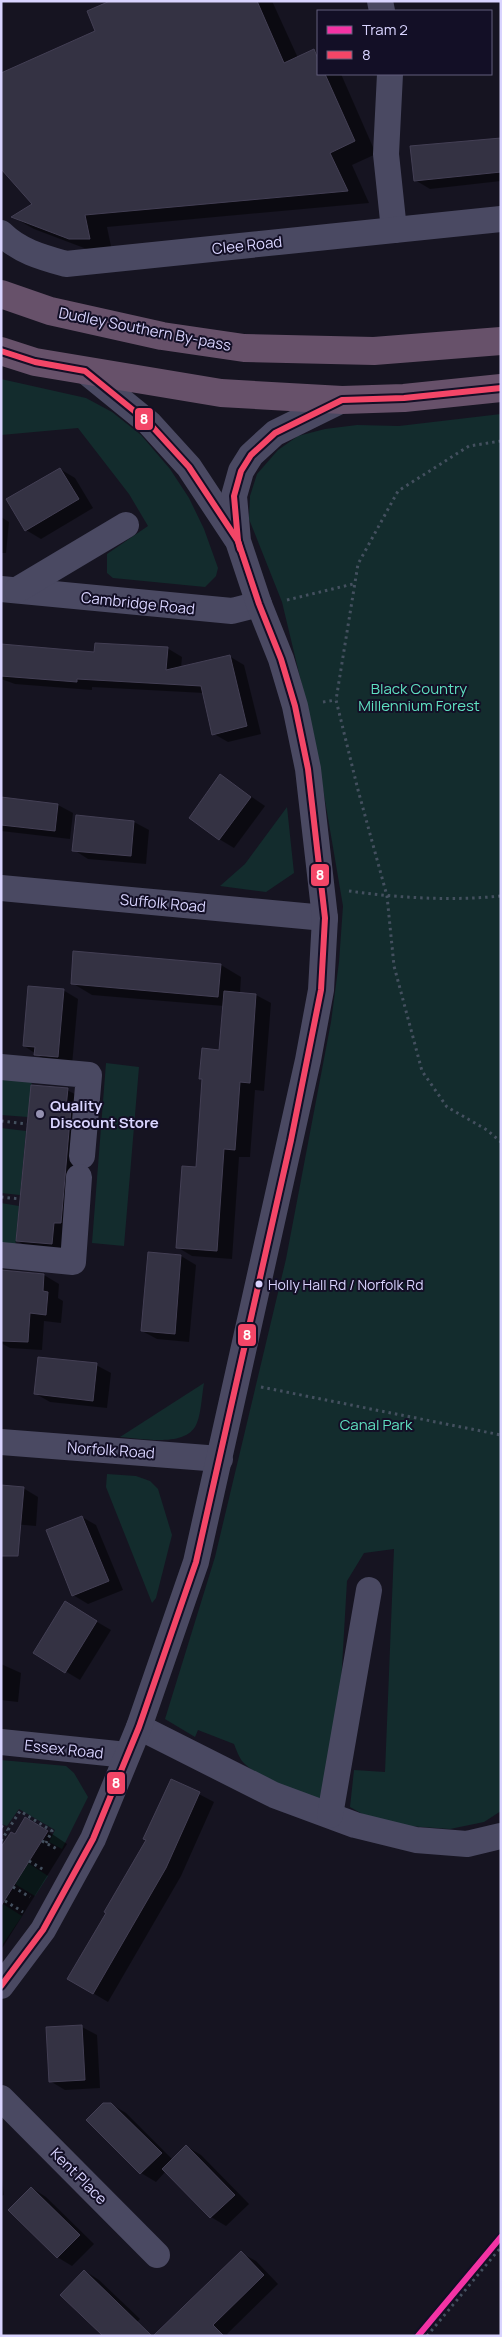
<svg xmlns="http://www.w3.org/2000/svg" width="502" height="2337" font-family="Manrope,sans-serif">
  <style>
    .green { fill: #132c2d }
    .shadow { fill: #0007 }
    .building { fill: #343243; stroke: #433f54 }
    .lines { fill: none; stroke-linecap: round; stroke-linejoin: round }
    .path { stroke: #44505f; stroke-width: 3; stroke-dasharray: 2.5 4; stroke-linecap: butt }
    .minor { stroke: #4a4962; stroke-width: 26 }
    .highway { stroke: #67516a; stroke-width: 28 }
    .bus-1-casing { stroke: #130f26; stroke-width: 10 }
    .bus-1 { stroke: #f34667; stroke-width: 6 }
    .tram-1-casing { stroke: #130f26; stroke-width: 10 }
    .tram-1 { stroke: #f433a5; stroke-width: 6 }
    .poi-dot { fill: #9591b1; stroke: #130f26; stroke-width: 2 }
    .bus-dot { fill: #d9d4ff; stroke: #130f26; stroke-width: 2 }
    .labels { text-anchor: middle; dominant-baseline: central; stroke-width: 4; stroke-linejoin: round; paint-order: stroke }
    .bus-label { font-size: 14px; fill: #d9d4ff; stroke: #130f26; text-anchor: start }
    .street-label { font-size: 15px; fill: #d9d4ff; stroke: #130f26 }
    .park-label { font-size: 15px; fill: #5fe0c0; stroke: #130f26 }
    .poi-label { font-size: 15px; font-weight: bold; fill: #d9d4ff; stroke: #130f26; text-anchor: start }
    .line-badge { stroke: #130f26; stroke-width: 2 }
    .badge-label { font-size: 14px; text-anchor: middle; font-weight: bold; fill: #fff }
  </style>
  <rect width="100%" height="100%" fill="#161421"/>
  <g class="green">
    <polygon points="1,379 86,398 112,412 141,435 170,469 189,498 204,529 218,568 216,576 205,587 113,578 107,573 107,554 148,526 129,494 78,428 1,435"/>
    <path d="M501 414V1811L484 1822 450 1829 380 1824 350 1807 354 1770 385 1772 394 1549 364 1553 347 1581 338 1735 326 1800C302 1796 259 1780 242 1761 239 1757 236 1749 234 1744L198 1730 195 1737 165 1719 215 1557 286 1259 331 1022 339 962 343 906 314 736 282 602 249 519 250 496 257 474 278 450 298 436 325 429 357 425 399 426Z"/>
    <polygon points="287,807 294,873 266,892 220,886 245,864"/>
    <polygon points="106,1063 139,1067 124,1246 92,1243"/>
    <polygon points="1,1076 32,1079 28,1117 1,1115"/>
    <polygon points="1,1128 26,1131 20,1195 1,1193"/>
    <polygon points="1,1203 19,1206 15,1249 1,1247"/>
    <path d="M204 1383C202 1394 201 1416 196 1425 185 1448 140 1438 120 1437Z"/>
    <polygon points="107,1474 136,1476 150,1481 158,1489 172,1535 156,1598 152,1603 106,1487"/>
    <polygon points="1,1760 66,1766 74,1773 88,1797 62,1849 49,1842 55,1830 19,1809 7,1826 1,1824"/>
    <polygon points="28,1863 48,1876 35,1896 15,1884"/>
    <polygon points="3,1904 22,1916 1,1947 1,1906"/>
  </g>
  <g class="shadow">
    <polygon points="113,1 272,1 298,58 314,50 318,53 318,74 341,74 376,154 352,165 369,203 107,227 112,251 92,251 34,229 13,217 34,204 97,32"/>
    <polygon points="501,139 501,181 430,189 415,180"/>
    <polygon points="60,469 75,478 93,508 41,539 26,530"/>
    <polygon points="1,517 9,522 6,553 1,553"/>
    <polygon points="1,645 95,654 167,648 182,657 181,668 229,656 244,665 261,734 228,742 214,734 204,693 92,687 92,690 15,684 1,679"/>
    <polygon points="221,776 265,806 234,848 219,839"/>
    <polygon points="1,798 58,805 73,813 70,839 1,831"/>
    <polygon points="77,817 134,822 149,830 146,864 88,859 74,850"/>
    <polygon points="75,952 221,965 241,977 240,994 256,995 271,1003 264,1091 255,1090 250,1157 239,1157 232,1259 192,1256 177,1247 197,1168 204,1080 201,1078 220,1051 224,1006 92,995 72,983"/>
    <polygon points="63,990 78,999 72,1065 50,1063 24,1046"/>
    <polygon points="67,1090 88,1101 73,1255 38,1252 17,1241"/>
    <polygon points="149,1254 181,1256 196,1265 189,1342 157,1339 142,1331"/>
    <polygon points="1,1271 44,1275 59,1284 58,1298 63,1301 61,1323 44,1321 42,1350 10,1348 1,1343"/>
    <polygon points="96,1365 111,1373 107,1408 50,1402 36,1394"/>
    <polygon points="23,1488 38,1497 36,1526 1,1523"/>
    <polygon points="82,1517 96,1525 123,1590 88,1604 73,1595"/>
    <polygon points="80,1612 111,1630 80,1680 35,1653"/>
    <polygon points="1,1664 21,1673 18,1702 1,1700"/>
    <polygon points="172,1780 214,1802 181,1876 108,2002 69,1979 108,1913 148,1840"/>
    <polygon points="46,1830 67,1844 1,1950 1,1858 15,1836"/>
    <polygon points="82,2027 97,2035 100,2088 65,2090 50,2081"/>
    <polygon points="111,2104 126,2113 173,2160 186,2146 201,2155 249,2204 226,2226 211,2217 166,2171 156,2182 141,2173 88,2120"/>
    <polygon points="1,2172 4,2195 1,2196"/>
    <polygon points="32,2188 46,2197 94,2244 72,2266 57,2257"/>
    <polygon points="241,2253 256,2261 278,2284 227,2334 229,2336 155,2336"/>
    <polygon points="85,2271 99,2280 140,2319 123,2336"/>
  </g>
  <g class="building">
    <polygon points="110,1 257,1 284,63 314,49 318,59 318,74 325,74 355,141 330,153 348,191 85,215 90,239 69,239 11,217 32,204 1,169 1,73 95,31 87,11"/>
    <polygon points="501,138 501,172 414,181 410,146"/>
    <polygon points="60,468 79,499 25,531 6,499"/>
    <polygon points="95,643 168,647 166,670 230,655 247,726 212,735 201,686 77,679 77,682 1,676 1,644 94,652"/>
    <polygon points="220,774 251,797 219,840 189,818"/>
    <polygon points="1,797 58,804 55,831 1,825"/>
    <polygon points="76,815 134,821 131,856 72,851"/>
    <polygon points="73,951 221,964 218,997 71,984"/>
    <polygon points="28,986 64,989 58,1057 34,1055 35,1047 23,1046"/>
    <polygon points="224,991 256,994 250,1083 240,1082 235,1150 224,1149 217,1251 176,1248 182,1166 196,1167 202,1079 199,1079 202,1048 219,1050"/>
    <polygon points="31,1085 68,1088 66,1108 71,1108 61,1223 54,1223 52,1244 16,1241"/>
    <polygon points="148,1252 181,1255 175,1334 141,1331"/>
    <polygon points="1,1270 44,1274 43,1291 48,1292 46,1315 30,1313 28,1342 1,1341"/>
    <polygon points="38,1357 97,1363 93,1401 34,1394"/>
    <polygon points="1,1485 24,1487 18,1556 1,1556"/>
    <polygon points="82,1516 109,1581 72,1596 46,1530"/>
    <polygon points="65,1601 97,1621 65,1673 33,1653"/>
    <polygon points="171,1779 200,1792 166,1868 93,1994 67,1979 106,1913 104,1912 146,1840 143,1839"/>
    <polygon points="25,1817 48,1831 1,1906 1,1847 11,1832 15,1834"/>
    <polygon points="82,2025 85,2080 49,2082 46,2027"/>
    <polygon points="103,2103 111,2103 162,2153 140,2174 86,2120"/>
    <polygon points="186,2145 235,2195 210,2218 162,2169"/>
    <polygon points="31,2187 80,2235 57,2258 8,2210"/>
    <polygon points="241,2251 264,2275 213,2325 224,2336 153,2336"/>
    <polygon points="84,2270 152,2336 103,2336 60,2295"/>
  </g>
  <g class="lines">
    <g class="path">
      <polyline points="501,441 469,446 398,491 358,564 336,700 358,790 387,896 394,966 422,1071 447,1107 487,1130 501,1142"/>
      <polyline points="287,600 353,584"/>
      <polyline points="323,702 336,700"/>
      <path d="M349 891C399 898 450 901 501 896"/>
      <polyline points="1,1121 27,1124"/>
      <polyline points="1,1197 20,1199"/>
      <polyline points="261,1387 501,1435"/>
      <polyline points="1,1826 8,1830"/>
      <polyline points="1,1841 20,1811 52,1831 46,1843"/>
      <polyline points="42,1841 57,1849"/>
      <polyline points="29,1861 44,1870"/>
      <polyline points="13,1887 30,1897"/>
      <polyline points="5,1901 23,1912"/>
      <polyline points="427,2336 501,2247"/>
    </g>
    <g class="minor">
      <polyline points="380,1 382,11"/>
      <polyline points="390,74 386,154 394,230"/>
      <path d="M1 233C19 251 41 257 66 264L501 219"/>
      <polyline points="85,371 149,423 189,467 236,538"/>
      <polyline points="1,589 232,611 259,604"/>
      <polyline points="17,590 126,525"/>
      <polyline points="1,888 325,918"/>
      <polyline points="1,1067 89,1075 82,1156"/>
      <polyline points="1,1255 73,1262 79,1177"/>
      <polyline points="1,1442 220,1459"/>
      <polyline points="139,1727 274,1795 355,1825 416,1840 467,1844 501,1836"/>
      <polyline points="1,1742 127,1755"/>
      <polyline points="330,1815 369,1590"/>
      <polyline points="1,1986 43,1930 93,1839 139,1727 196,1562 308,1060 321,990 325,918 308,769 295,706 281,659 259,604 238,541 234,496 241,471 251,455 275,433 342,400"/>
      <polyline points="1,2098 157,2255"/>
    </g>
    <g class="highway">
      <polyline points="1,294 50,311 162,336 244,348 374,351 501,341"/>
      <polyline points="1,351 35,362 221,393 342,400 404,398 501,388"/>
    </g>
    <defs>
      <g id="bus-1">
        <polyline points="1,351 35,362 85,371 149,423 189,467 238,541 240,549"/>
        <polyline points="1,1986 43,1930 93,1839 139,1727 196,1562 291,1140 321,990 325,918 308,769 295,706 281,659 259,604 238,541 234,496 241,471 251,455 275,433 342,400 404,398 501,388"/>
      </g>
    </defs>
    <use href="#bus-1" class="bus-1-casing"/>
    <use href="#bus-1" class="bus-1"/>
    <defs>
      <polyline id="tram-1" points="418,2336 501,2237"/>
    </defs>
    <use href="#tram-1" class="tram-1-casing"/>
    <use href="#tram-1" class="tram-1"/>
  </g>
  <circle class="poi-dot" cx="40" cy="1114" r="5"/>
  <circle class="bus-dot" cx="259" cy="1284" r="4.5"/>
  <g class="labels">
    <g class="bus-label">
      <text x="268" y="1284">Holly Hall Rd / Norfolk Rd</text>
    </g>
    <g class="street-label">
      <text transform="translate(247 245) rotate(-6)">Clee Road</text>
      <text transform="translate(145 329) rotate(11)">Dudley Southern By-pass</text>
      <text transform="translate(138 603) rotate(6)">Cambridge Road</text>
      <text transform="translate(163 903) rotate(5)">Suffolk Road</text>
      <text transform="translate(111 1450) rotate(4)">Norfolk Road</text>
      <text transform="translate(64 1749) rotate(6)">Essex Road</text>
      <text transform="translate(79 2176) rotate(45)">Kent Place</text>
    </g>
    <g class="park-label">
      <text x="419" y="688">Black Country<tspan x="419" dy="17">Millennium Forest</tspan></text>
      <text x="376" y="1424">Canal Park</text>
    </g>
    <g class="poi-label">
      <text x="50" y="1105">Quality<tspan x="50" dy="17">Discount Store</tspan></text>
    </g>
  </g>
  <g class="line-badge">
    <rect x="134" y="407" width="20" height="24" rx="5" fill="#f34667"/>
    <rect x="310" y="863" width="20" height="24" rx="5" fill="#f34667"/>
    <rect x="237" y="1323" width="20" height="24" rx="5" fill="#f34667"/>
    <rect x="106" y="1771" width="20" height="24" rx="5" fill="#f34667"/>
  </g>
  <g class="badge-label">
    <text x="144" y="424">8</text>
    <text x="320" y="880">8</text>
    <text x="247" y="1340">8</text>
    <text x="116" y="1788">8</text>
  </g>
  <rect width="502" height="2337" fill="none" stroke="#d9d4ff" stroke-width="5"/>
  <rect x="317" y="10" width="175" height="65" fill="#130f26" stroke="#625e7d"/>
  <rect x="327" y="26" width="25" height="8" fill="#f433a5" stroke="#625e7d"/>
  <text x="362" y="35" font-size="15" fill="#d9d4ff">Tram 2</text>
  <rect x="327" y="51" width="25" height="8" fill="#f34667" stroke="#625e7d"/>
  <text x="362" y="60" font-size="15" fill="#d9d4ff">8</text>
</svg>
